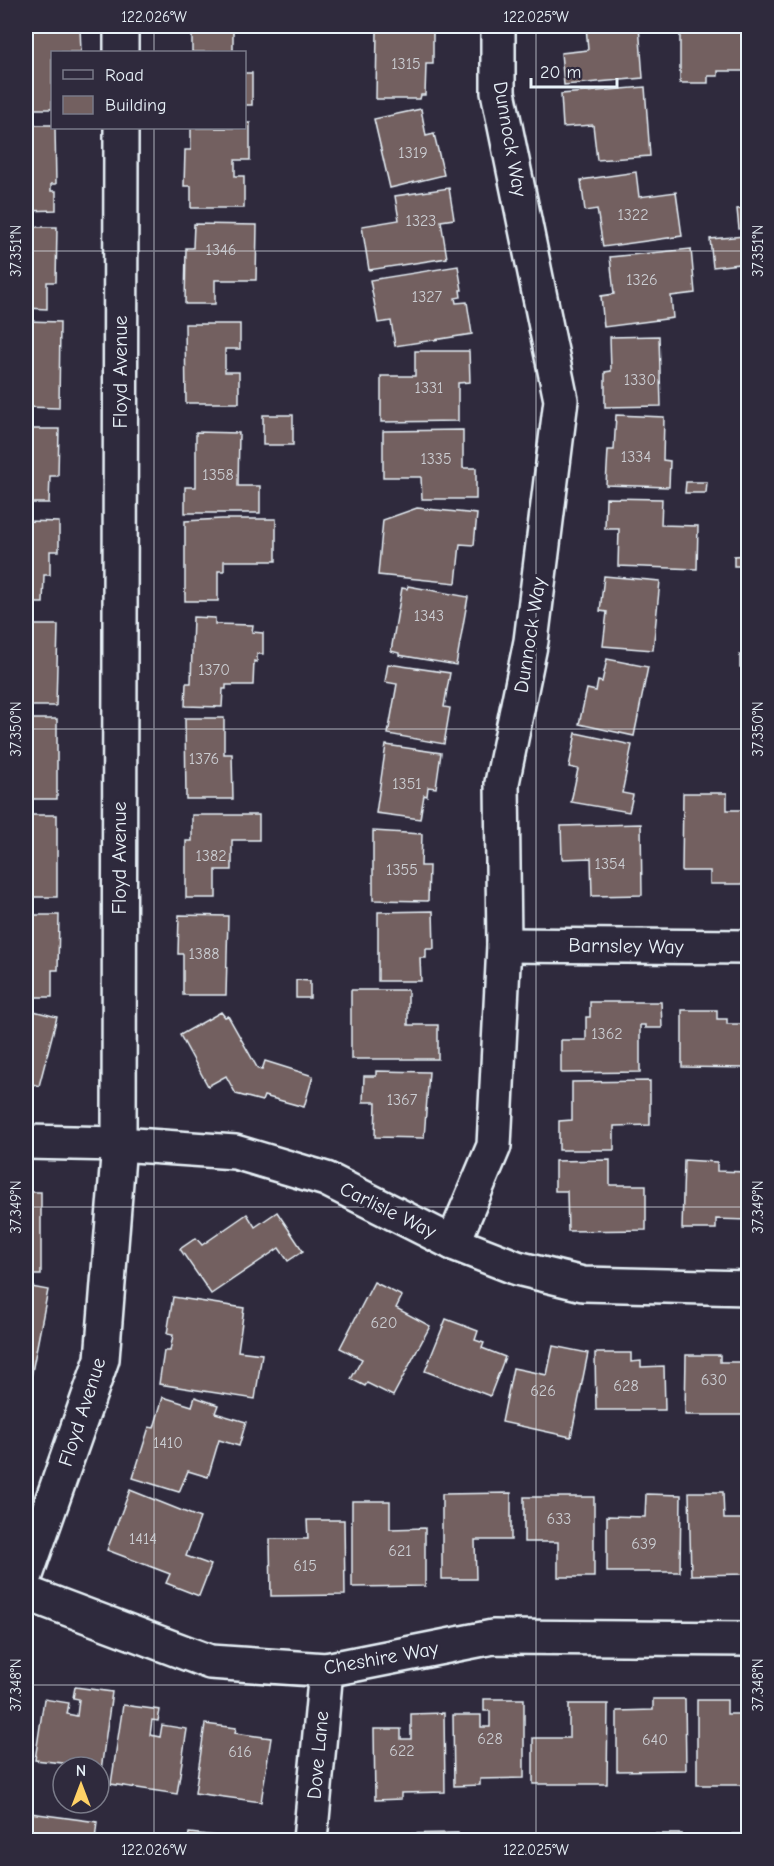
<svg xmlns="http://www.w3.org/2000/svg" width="774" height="1866" font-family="'Comic Neue',sans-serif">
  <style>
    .building { fill: #736060; stroke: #e8f1f8; stroke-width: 1.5 }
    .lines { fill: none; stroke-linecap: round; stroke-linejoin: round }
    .minor-casing { stroke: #e8f1f8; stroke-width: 38 }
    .minor { stroke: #2f2a3d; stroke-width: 33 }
    .ticks { fill: none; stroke: #e8f1f8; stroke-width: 1.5; stroke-opacity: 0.45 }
    .labels { text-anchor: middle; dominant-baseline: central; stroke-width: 6; stroke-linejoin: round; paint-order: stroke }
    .number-label { font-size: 16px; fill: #cbcdd2 }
    .street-label { font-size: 20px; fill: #e8f1f8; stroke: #2f2a3d }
    .neatline { fill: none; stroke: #e8f1f8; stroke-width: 2 }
    .ticks-label { font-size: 15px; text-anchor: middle; fill: #e8f1f8 }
  </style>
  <rect width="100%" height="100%" fill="#2f2a3d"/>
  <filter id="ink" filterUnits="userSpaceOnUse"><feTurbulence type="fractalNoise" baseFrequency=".0167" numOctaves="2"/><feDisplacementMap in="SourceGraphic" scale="12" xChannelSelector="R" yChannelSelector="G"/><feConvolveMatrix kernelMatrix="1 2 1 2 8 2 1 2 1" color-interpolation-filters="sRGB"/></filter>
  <g filter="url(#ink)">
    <g class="building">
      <polygon points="586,26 639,26 643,78 564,85 561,53 588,50"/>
      <polygon points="707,26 748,26 748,71 718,71 718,76 708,76 708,83 680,83 680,28 707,28"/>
      <polygon points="80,27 81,52 52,52 52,109 26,109 26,28"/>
      <polygon points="233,29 233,52 192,52 192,30"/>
      <polygon points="377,30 433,30 433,64 426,64 425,95 421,95 420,99 376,99"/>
      <rect x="244" y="73" width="8" height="32"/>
      <polygon points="645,87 650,156 597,160 593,125 563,127 561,94"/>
      <polygon points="421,109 426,136 434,134 444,175 390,188 374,119"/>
      <polygon points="244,123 250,123 250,160 235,160 235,176 244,176 244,208 191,208 191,186 184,186 185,150 191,150 191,128 244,128"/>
      <polygon points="26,125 52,125 55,128 56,184 51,184 51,191 56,191 56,210 26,211"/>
      <polygon points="636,172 639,197 676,192 682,236 603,247 597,209 585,211 581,180"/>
      <polygon points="449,188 454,219 441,221 447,258 369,270 362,226 399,220 395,196"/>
      <polygon points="748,208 748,228 739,229 737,209"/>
      <polygon points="194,224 257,225 256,280 215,280 215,304 185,304 186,248 193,248"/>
      <polygon points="26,227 57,227 56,282 47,282 47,309 26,308"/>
      <polygon points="745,236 748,263 713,267 710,239"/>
      <polygon points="691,249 695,293 671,296 673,318 604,327 601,296 614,294 610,257"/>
      <polygon points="458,266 462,290 460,290 461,297 455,298 456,303 467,302 472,334 395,346 391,321 378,323 370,280"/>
      <polygon points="26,321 60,322 59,408 26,407"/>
      <polygon points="185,324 240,324 240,349 225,349 225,372 239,372 239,403 186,403"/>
      <polygon points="659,336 661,406 605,407 605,372 611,371 610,337"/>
      <polygon points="415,351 469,351 470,382 458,383 458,421 381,422 381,376 415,376"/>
      <rect x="263" y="415" width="30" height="30"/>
      <polygon points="616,415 664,417 663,460 670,461 669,487 606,485 608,450 614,450"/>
      <polygon points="26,429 59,429 58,476 50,476 49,503 26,503"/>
      <polygon points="463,430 463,468 476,468 476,499 422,499 421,477 383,477 383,431"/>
      <polygon points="196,432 239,433 238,486 260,486 260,513 185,513 185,487 196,487"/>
      <polygon points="686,482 707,482 706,493 685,493"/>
      <polygon points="606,498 662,499 661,525 698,526 697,569 618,566 619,529 605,529"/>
      <polygon points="417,508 477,514 474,545 460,544 456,583 378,575 383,520"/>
      <polygon points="222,519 276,519 276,561 224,561 224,571 218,571 218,601 185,601 185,521"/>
      <polygon points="26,521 59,522 59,551 50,551 50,575 44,575 43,603 26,603"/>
      <polygon points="748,555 748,566 734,566 734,556"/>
      <polygon points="604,576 660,581 653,650 603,646 607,612 600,611"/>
      <polygon points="408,586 468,597 456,665 399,655 399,653 391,651 402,588 407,589"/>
      <polygon points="193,617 215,618 215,624 253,625 252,632 263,633 263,654 257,654 257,662 254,661 253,685 226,685 226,689 223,689 222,707 185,706 186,683 191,683"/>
      <polygon points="26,625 58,625 56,706 26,706"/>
      <rect x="740" y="655" width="8" height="12"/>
      <polygon points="607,659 648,667 634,736 579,724 587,689 596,691 598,681 602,682"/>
      <polygon points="388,664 450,673 444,707 450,708 444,744 388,734 397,684 385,682"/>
      <polygon points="185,718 224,718 224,754 232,754 233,799 186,799"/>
      <polygon points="28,719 57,719 57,799 26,799"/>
      <polygon points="576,733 632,745 622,793 633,795 629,812 571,802 578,769 569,767"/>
      <polygon points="386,745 441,753 436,788 428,787 427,796 424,795 420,819 376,813"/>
      <polygon points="683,793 727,793 727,810 748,810 748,884 710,884 710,871 682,871"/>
      <rect x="26" y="815" width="31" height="82"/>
      <polygon points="192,815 259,815 259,840 232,840 232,870 216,870 216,898 186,898 186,841 192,841"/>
      <polygon points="641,824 642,895 592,896 591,858 562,859 561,826"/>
      <polygon points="373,831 422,834 421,866 429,866 428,901 373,900"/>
      <polygon points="433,911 434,949 426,949 426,958 420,958 421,981 378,981 378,912"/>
      <polygon points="26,915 59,915 58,970 52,970 52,997 26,997"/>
      <polygon points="179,915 228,916 226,995 183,995 183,954 178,954"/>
      <polygon points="296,980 310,981 310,998 296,998"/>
      <polygon points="351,990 408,990 408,1025 438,1025 438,1059 351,1059"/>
      <polygon points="590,1002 661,1002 662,1028 645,1028 645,1025 640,1025 640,1072 561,1073 561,1040 586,1040 586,1017 590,1017"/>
      <polygon points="26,1009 57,1017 39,1086 26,1082"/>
      <polygon points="682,1010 717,1010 717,1019 727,1019 727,1024 748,1024 748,1068 682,1067"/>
      <polygon points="221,1012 225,1017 228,1016 258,1069 262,1070 265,1061 313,1076 304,1107 264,1096 262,1101 236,1094 226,1076 208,1086 180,1035"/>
      <polygon points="376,1071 429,1072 424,1138 375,1137 376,1102 363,1102 364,1076 376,1076"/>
      <polygon points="650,1081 650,1125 614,1126 614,1150 559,1150 559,1121 572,1120 572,1082"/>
      <polygon points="610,1160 610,1185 646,1185 646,1230 568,1231 567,1191 555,1191 555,1161"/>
      <polygon points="684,1160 717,1162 717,1171 748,1172 748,1220 716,1219 716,1229 682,1229"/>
      <rect x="26" y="1192" width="15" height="83"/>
      <polygon points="277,1212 303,1251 288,1261 279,1248 211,1294 180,1249 196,1238 202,1245 247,1214 255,1227"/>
      <polygon points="374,1282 402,1296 396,1308 430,1326 393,1396 367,1383 365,1386 351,1379 362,1359 340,1348"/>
      <polygon points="26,1286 48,1290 31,1377 26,1376"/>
      <polygon points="173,1297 244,1308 238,1351 262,1354 255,1399 159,1384 164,1351 170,1351 173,1335 167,1334"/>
      <polygon points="446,1319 478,1331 475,1340 484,1343 482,1348 505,1357 490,1396 425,1371"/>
      <polygon points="553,1346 588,1353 571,1437 502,1422 513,1368 547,1375"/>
      <polygon points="595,1353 631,1353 631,1362 641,1361 641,1367 664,1366 665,1410 596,1410"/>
      <polygon points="686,1355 720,1355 720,1362 748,1362 748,1415 685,1415"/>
      <polygon points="163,1397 192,1406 195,1397 218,1405 215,1413 246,1422 239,1446 219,1440 208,1477 188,1471 179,1492 133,1478 149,1427 154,1428"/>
      <polygon points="130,1490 200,1518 186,1556 211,1565 199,1596 166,1583 170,1574 107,1550"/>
      <polygon points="689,1492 723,1492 724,1519 748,1519 748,1574 691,1575"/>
      <polygon points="511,1493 511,1540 475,1540 476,1579 442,1579 442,1494"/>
      <polygon points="646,1494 681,1495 680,1572 607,1572 607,1516 645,1517"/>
      <polygon points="524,1497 594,1497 594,1577 558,1577 558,1542 524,1542"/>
      <polygon points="352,1501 390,1501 390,1529 425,1528 425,1586 352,1587"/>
      <polygon points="307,1520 344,1520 345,1595 271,1596 270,1539 308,1539"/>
      <polygon points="75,1687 112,1692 101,1770 99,1767 35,1760 44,1699 69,1703 67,1714 77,1716 79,1699 73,1698"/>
      <polygon points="484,1699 524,1699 524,1778 480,1779 480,1785 454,1786 453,1715 481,1715 481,1727 490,1727 490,1711 484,1711"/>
      <polygon points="653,1699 685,1699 686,1770 617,1771 617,1711 653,1710"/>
      <polygon points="697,1700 727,1700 727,1714 748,1714 748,1785 697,1785"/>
      <polygon points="569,1704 608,1704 607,1784 533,1784 533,1738 569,1738"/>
      <polygon points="123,1705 160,1710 158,1721 152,1720 150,1735 160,1737 162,1725 187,1729 177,1794 111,1784"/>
      <polygon points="444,1713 445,1792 401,1793 401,1799 375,1800 374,1729 401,1729 401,1739 411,1739 411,1714"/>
      <polygon points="205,1724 236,1728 235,1733 271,1738 261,1802 195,1793"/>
      <polygon points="30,1813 97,1822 95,1840 26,1840"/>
      <polygon points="189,1833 245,1839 245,1840 188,1840"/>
      <polygon points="458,1833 458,1840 388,1840 387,1834"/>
      <polygon points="616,1834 627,1834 633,1840 610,1840"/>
      <rect x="647" y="1834" width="35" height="6"/>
      <rect x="733" y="1834" width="15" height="6"/>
    </g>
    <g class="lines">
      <defs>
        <g id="minor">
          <polyline points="121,52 121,26"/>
          <polyline points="504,945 748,947"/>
          <polyline points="26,1142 119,1144 235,1152 326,1179 453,1243 517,1268 583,1284 748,1288"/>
          <polyline points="453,1243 494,1146 504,945 502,783 531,641 561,400 498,92 498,26"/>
          <polyline points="26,1575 102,1359 119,1144 121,128"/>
          <polyline points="26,1593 210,1662 326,1670 493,1637 748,1639"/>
          <polyline points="310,1840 326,1670"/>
        </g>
      </defs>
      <use href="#minor" class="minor-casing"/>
      <use href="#minor" class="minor"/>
    </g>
  </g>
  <path class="ticks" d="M154 26V52M536 26V1840M154 128V1840M26 251H748M26 729H748M26 1207H748M26 1685H748"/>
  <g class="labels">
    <g class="number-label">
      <text x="406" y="64">1315</text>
      <text x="413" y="153">1319</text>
      <text x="633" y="215">1322</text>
      <text x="421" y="221">1323</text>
      <text x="221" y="250">1346</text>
      <text x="642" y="280">1326</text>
      <text x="427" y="297">1327</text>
      <text x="640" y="380">1330</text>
      <text x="429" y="388">1331</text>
      <text x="636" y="457">1334</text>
      <text x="436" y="459">1335</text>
      <text x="218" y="475">1358</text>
      <text x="429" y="616">1343</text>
      <text x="214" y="670">1370</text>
      <text x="204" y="759">1376</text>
      <text x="407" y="784">1351</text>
      <text x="211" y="856">1382</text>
      <text x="610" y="864">1354</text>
      <text x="402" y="870">1355</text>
      <text x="204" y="954">1388</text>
      <text x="607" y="1034">1362</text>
      <text x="402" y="1100">1367</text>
      <text x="384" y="1323">620</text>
      <text x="714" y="1380">630</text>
      <text x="626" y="1386">628</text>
      <text x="543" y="1391">626</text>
      <text x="168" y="1443">1410</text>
      <text x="559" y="1519">633</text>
      <text x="143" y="1539">1414</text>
      <text x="644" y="1544">639</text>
      <text x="400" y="1551">621</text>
      <text x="305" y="1566">615</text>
      <text x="490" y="1739">628</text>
      <text x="655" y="1740">640</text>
      <text x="402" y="1751">622</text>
      <text x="240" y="1752">616</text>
    </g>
    <g class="street-label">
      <text transform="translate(510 139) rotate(80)">Dunnock Way</text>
      <text transform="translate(120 372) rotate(-90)">Floyd Avenue</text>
      <text transform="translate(530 635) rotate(-81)">Dunnock Way</text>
      <text transform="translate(119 858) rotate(-90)">Floyd Avenue</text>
      <text transform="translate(626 946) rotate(1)">Barnsley Way</text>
      <text transform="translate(388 1210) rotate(26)">Carlisle Way</text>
      <text transform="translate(82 1412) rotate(-72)">Floyd Avenue</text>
      <text transform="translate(381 1658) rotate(-10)">Cheshire Way</text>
      <text transform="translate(318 1755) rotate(-85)">Dove Lane</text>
    </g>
  </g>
  <rect width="774" height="1866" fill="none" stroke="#2f2a3d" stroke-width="66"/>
  <rect x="51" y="51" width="195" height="78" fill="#2f2a3d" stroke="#797a88" stroke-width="1.5"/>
  <rect x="63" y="70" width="30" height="9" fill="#2f2a3d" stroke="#797a88" stroke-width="1.5"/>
  <text x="105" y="81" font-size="18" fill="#e8f1f8">Road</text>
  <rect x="63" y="96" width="30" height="18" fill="#736060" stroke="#797a88" stroke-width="1.5"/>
  <text x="105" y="111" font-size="18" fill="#e8f1f8">Building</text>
  <g transform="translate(81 1785)"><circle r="28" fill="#2f2a3d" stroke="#797a88" stroke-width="1.5"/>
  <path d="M0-4.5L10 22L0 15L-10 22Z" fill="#ffd166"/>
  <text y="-9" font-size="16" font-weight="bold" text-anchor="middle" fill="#e8f1f8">N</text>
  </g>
  <path d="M531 78v9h86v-9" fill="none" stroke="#e8f1f8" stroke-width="3"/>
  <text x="540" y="78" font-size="18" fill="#e8f1f8" stroke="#2f2a3d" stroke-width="4.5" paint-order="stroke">20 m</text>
  <rect x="33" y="33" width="708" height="1800" class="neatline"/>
  <g class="ticks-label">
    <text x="154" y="22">122.026°W</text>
    <text x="536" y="22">122.025°W</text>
    <text transform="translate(16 251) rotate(-90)" y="5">37.351°N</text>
    <text transform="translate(758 251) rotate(-90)" y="5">37.351°N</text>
    <text transform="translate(16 729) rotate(-90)" y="5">37.350°N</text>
    <text transform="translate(758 729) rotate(-90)" y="5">37.350°N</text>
    <text transform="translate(16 1207) rotate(-90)" y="5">37.349°N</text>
    <text transform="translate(758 1207) rotate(-90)" y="5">37.349°N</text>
    <text transform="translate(16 1685) rotate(-90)" y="5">37.348°N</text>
    <text transform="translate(758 1685) rotate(-90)" y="5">37.348°N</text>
    <text x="154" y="1855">122.026°W</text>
    <text x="536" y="1855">122.025°W</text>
  </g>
</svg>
